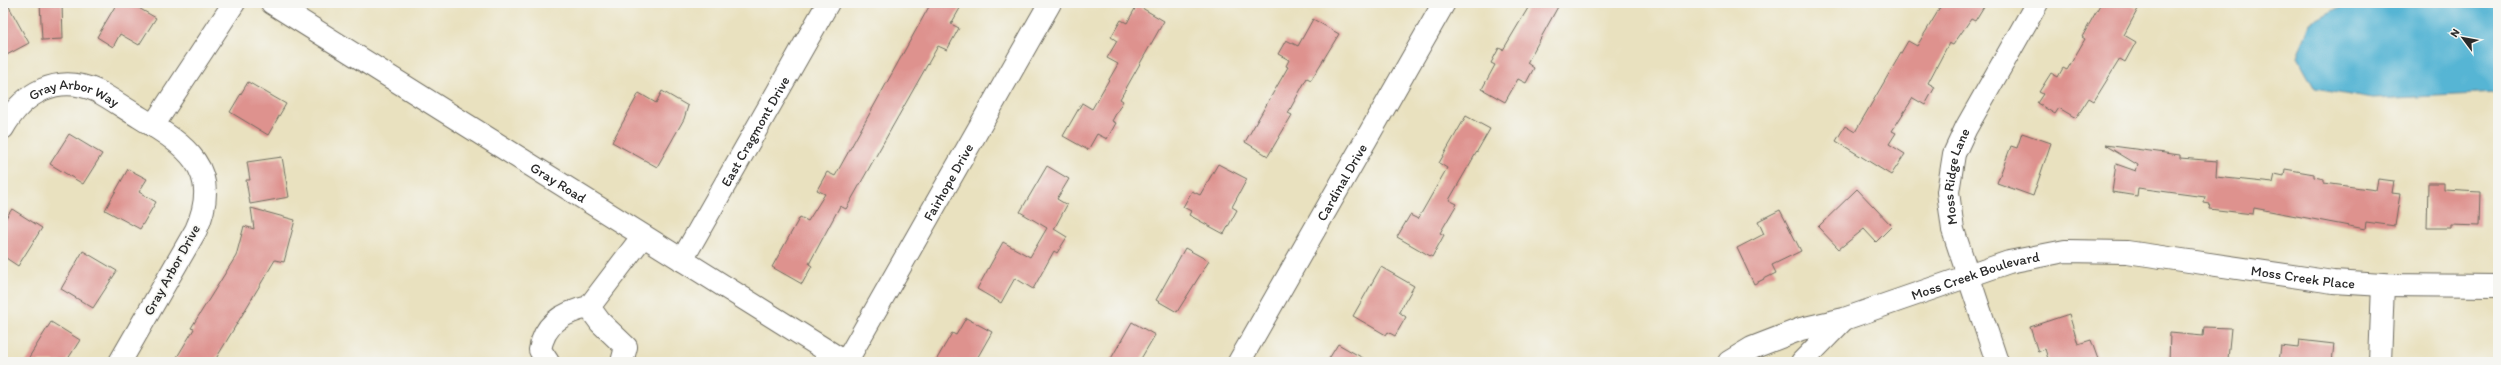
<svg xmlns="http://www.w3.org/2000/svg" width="2501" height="365" font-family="Itim,sans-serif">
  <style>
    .water { fill: #56b5d4; stroke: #407080 }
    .building { fill: #de928e }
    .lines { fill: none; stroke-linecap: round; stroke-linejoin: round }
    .minor-casing { stroke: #6e6b5f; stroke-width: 24 }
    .minor { stroke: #fff; stroke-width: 22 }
    .labels { text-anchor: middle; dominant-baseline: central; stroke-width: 3.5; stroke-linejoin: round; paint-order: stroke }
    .street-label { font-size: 14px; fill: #2b2b2b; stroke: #f6f6f2 }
  </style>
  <rect width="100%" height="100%" fill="#f6f6f2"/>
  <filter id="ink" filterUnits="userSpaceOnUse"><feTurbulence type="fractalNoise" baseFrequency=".025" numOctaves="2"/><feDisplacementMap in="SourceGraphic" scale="8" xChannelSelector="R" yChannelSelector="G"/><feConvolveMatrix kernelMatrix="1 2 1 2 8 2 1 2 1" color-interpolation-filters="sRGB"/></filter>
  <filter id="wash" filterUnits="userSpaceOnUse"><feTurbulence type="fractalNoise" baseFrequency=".012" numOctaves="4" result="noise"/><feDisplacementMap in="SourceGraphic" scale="16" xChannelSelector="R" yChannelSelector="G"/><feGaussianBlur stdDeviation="0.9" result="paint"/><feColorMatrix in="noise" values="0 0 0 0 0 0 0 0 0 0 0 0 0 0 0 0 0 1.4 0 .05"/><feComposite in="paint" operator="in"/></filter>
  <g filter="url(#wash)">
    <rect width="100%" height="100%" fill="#e9e1bf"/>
    <polygon class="water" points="2347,3 2498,3 2498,93 2373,99 2315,89 2297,57 2310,23"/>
    <g id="blocks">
      <g class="building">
        <polygon points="3,3 7,3 29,43 3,57"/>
        <polygon points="40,3 62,3 63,39 42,40"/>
        <polygon points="117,3 130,3 156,18 139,45 120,34 113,47 97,37"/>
        <polygon points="931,3 963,3 951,24 959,28 947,50 938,46 846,209 840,206 809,264 812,266 802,284 772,267 800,217 808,221 825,194 817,190 827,172 835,176"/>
        <polygon points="1531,3 1560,3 1527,63 1534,68 1526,83 1518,79 1505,102 1482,89 1495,65 1491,63 1499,48 1503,50"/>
        <polygon points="1943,3 1986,3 1975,21 1971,19 1953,45 1949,43 1928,83 1935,87 1925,105 1913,98 1892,131 1896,133 1889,144 1905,154 1891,175 1836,141 1845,126 1855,132 1908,41 1917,46"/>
        <polygon points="2101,3 2127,3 2138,9 2124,35 2136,42 2125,62 2120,59 2094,101 2089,98 2076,118 2059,108 2055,114 2037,103 2043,94 2039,92 2051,73 2058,77 2063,68 2067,70 2085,39 2082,37"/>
        <polygon points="1137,5 1164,21 1120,99 1123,101 1112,121 1116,123 1107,139 1097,134 1088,150 1063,136 1082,103 1092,109 1118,64 1107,58 1117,41 1111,37 1121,20 1127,23"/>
        <polygon points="1313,19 1339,34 1311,80 1307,78 1288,113 1292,115 1268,156 1245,142 1288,67 1286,66 1289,60 1278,54 1286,40 1298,46"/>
        <polygon points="248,82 286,104 268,135 230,112"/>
        <polygon points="662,91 688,106 684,119 657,167 612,142 639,93 656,103"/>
        <polygon points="1466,116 1490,129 1449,200 1457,204 1440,233 1444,235 1432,257 1397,237 1410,215 1418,219 1447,168 1439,163"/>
        <polygon points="2022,133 2051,143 2033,196 1997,183 2011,146 2017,148"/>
        <polygon points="69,134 102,154 83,184 50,164"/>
        <polygon points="2105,145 2180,155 2180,158 2217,161 2216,177 2273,183 2275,174 2284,176 2285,169 2314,174 2314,177 2324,179 2324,183 2376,190 2378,179 2394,181 2392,193 2400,194 2395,226 2366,222 2365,229 2254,208 2253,214 2209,209 2210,204 2204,203 2205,197 2138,188 2137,196 2112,192 2116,164 2136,171 2138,165"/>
        <polygon points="282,157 289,197 250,204 246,180 250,180 247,162"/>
        <polygon points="1218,164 1247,179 1232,207 1237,210 1224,234 1189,215 1191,211 1183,207 1192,191 1200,195"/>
        <polygon points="1047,166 1069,179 1057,199 1067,205 1054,229 1067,237 1057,253 1054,251 1033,289 1015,278 1001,303 977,289 1003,242 1030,257 1047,228 1020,212"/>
        <polygon points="128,169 147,179 139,192 156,202 140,229 105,210"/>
        <polygon points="2428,183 2444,183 2444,190 2480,192 2479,226 2451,225 2451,228 2427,228"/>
        <polygon points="1857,189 1892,226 1876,242 1864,229 1839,249 1818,227"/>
        <polygon points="251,208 295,220 284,262 275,260 214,362 174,362 194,329 191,328 236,256 244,226 254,229"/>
        <polygon points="12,209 42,228 18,266 3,256 3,222"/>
        <polygon points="1780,210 1801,251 1772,265 1776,273 1754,284 1737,248 1764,234 1758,221"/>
        <polygon points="1185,248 1209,261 1177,312 1156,300"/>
        <polygon points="83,251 117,271 93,308 61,289"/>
        <polygon points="1381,267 1414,286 1399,312 1406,317 1395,336 1388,332 1386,335 1353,316"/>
        <polygon points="2069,314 2078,344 2091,340 2099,362 2049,362 2045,349 2038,352 2030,327"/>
        <polygon points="966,318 992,332 975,362 935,362 952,333 956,335"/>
        <polygon points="51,322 80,340 66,362 26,362"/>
        <polygon points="1132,322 1155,335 1139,362 1109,362"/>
        <polygon points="2204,327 2231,328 2228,359 2223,359 2223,362 2169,362 2170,333 2203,336"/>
        <polygon points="2299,340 2334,344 2332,362 2279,362 2281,346 2298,348"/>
        <polygon points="1338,344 1370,362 1327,362"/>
      </g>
    </g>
  </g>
  <g filter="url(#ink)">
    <use href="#blocks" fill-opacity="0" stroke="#6e6b5f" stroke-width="1"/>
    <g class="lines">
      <defs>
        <g id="minor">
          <path id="s1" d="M272 3 845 362"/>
          <polyline points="153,126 234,3"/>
          <path id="s2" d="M3 128C23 93 57 73 97 91 110 98 123 107 136 115 183 144 224 167 196 230L120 362"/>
          <path id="s3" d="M682 260 828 3"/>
          <polyline points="589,307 600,322 626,347 622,362"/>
          <path d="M548 362 540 350C544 323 564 312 589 307L643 236"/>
          <path id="s4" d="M846 362 1050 3"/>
          <path id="s5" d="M1239 362 1444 3"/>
          <path id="s6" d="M1729 362 1752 348 1801 329 1844 319 2009 262 2065 251 2127 252 2333 282 2383 285 2498 286"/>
          <polyline points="1802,362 1843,320"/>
          <path id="s7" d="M1997 362 1953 230 1948 192 1954 154 1966 128 2037 3"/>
          <polyline points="2380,362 2383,285"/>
        </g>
      </defs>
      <use href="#minor" class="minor-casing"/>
      <use href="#minor" class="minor"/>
    </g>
  </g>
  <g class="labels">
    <g class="street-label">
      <text stroke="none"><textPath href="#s2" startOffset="89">Gray Arbor Way</textPath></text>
      <text stroke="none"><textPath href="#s3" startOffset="148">East Cragmont Drive</textPath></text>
      <text stroke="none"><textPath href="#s7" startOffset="194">Moss Ridge Lane</textPath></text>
      <text stroke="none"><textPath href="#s1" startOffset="338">Gray Road</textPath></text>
      <text stroke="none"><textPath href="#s4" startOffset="207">Fairhope Drive</textPath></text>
      <text stroke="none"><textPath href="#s5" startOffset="207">Cardinal Drive</textPath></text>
      <text transform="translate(172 270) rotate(-61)">Gray Arbor Drive</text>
      <text stroke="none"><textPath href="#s6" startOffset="262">Moss Creek Boulevard</textPath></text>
      <text stroke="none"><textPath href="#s6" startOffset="595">Moss Creek Place</textPath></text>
    </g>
  </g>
  <rect width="2501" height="365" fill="none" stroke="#f6f6f2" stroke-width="16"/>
  <g transform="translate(2463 38) rotate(302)" stroke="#f6f6f2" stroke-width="3" paint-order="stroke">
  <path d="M0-3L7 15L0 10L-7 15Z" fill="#2b2b2b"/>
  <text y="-6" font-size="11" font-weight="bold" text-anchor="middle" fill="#2b2b2b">N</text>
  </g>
</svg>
